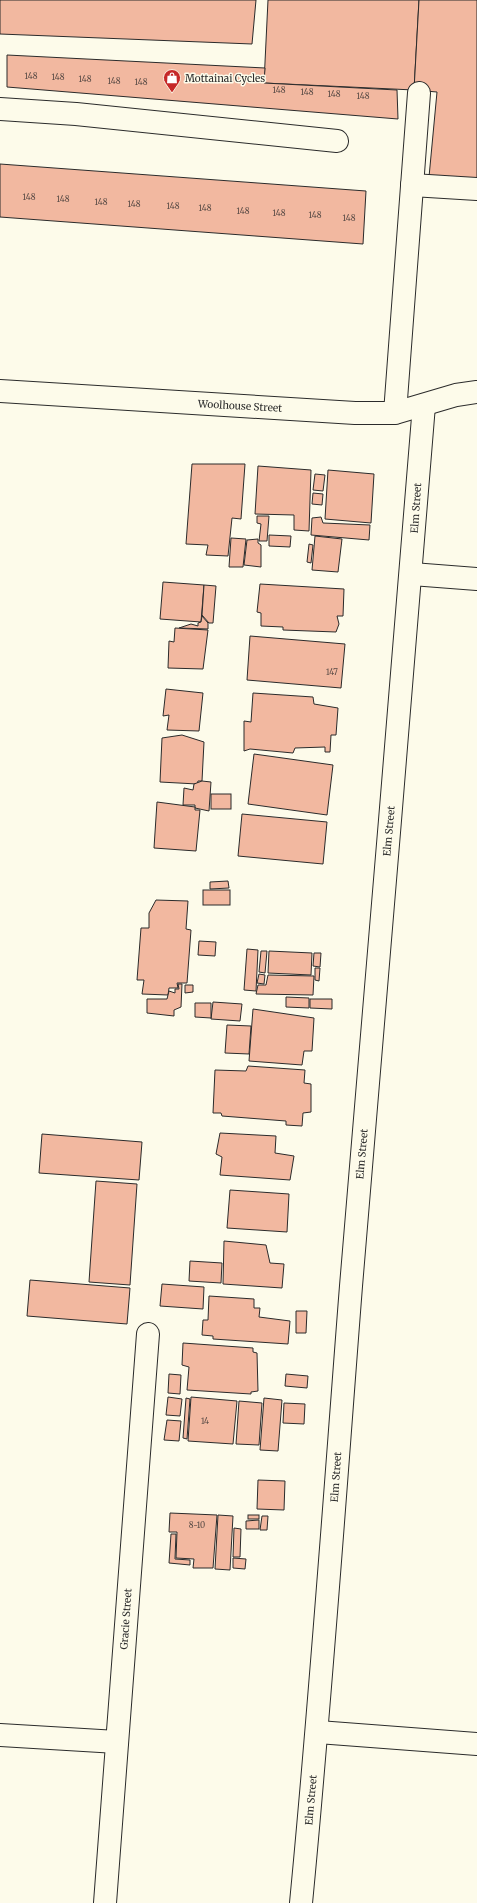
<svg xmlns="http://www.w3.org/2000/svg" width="477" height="1903" font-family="Merriweather,serif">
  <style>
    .building { fill: #f2b8a0; stroke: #2b2b2b }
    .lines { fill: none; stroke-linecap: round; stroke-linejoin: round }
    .minor-casing { stroke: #2b2b2b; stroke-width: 24 }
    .minor { stroke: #fdfbea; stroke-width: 22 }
    .labels { text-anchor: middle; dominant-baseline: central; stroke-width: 3; stroke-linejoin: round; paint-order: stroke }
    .number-label { font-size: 8px; fill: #5d4e48 }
    .poi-label { font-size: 10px; fill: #2b2b2b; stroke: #fdfbea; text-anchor: start }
    .street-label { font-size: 10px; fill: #2b2b2b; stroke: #fdfbea }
  </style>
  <rect width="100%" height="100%" fill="#fdfbea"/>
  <g class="building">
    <polygon points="0,0 256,0 252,44 0,34"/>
    <polygon points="268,0 419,0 414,90 264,83"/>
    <polygon points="419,0 477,0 477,180 429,177 437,92 414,90"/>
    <polygon points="7,55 265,68 264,83 397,90 398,119 7,87"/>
    <polygon points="0,164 366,191 363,244 0,217"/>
    <polygon points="192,464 245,464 241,519 232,518 228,556 206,555 208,545 186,544"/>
    <polygon points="258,466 311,470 309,531 294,530 294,515 255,514"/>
    <polygon points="328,470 374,474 371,523 325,519"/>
    <polygon points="315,474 325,475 323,491 313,490"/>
    <polygon points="313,493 323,494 322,505 312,504"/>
    <polygon points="257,516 269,516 267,541 259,541 261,524 257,523"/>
    <polygon points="321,517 323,523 370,525 369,540 311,535 312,518"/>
    <polygon points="269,535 291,536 290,547 269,546"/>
    <polygon points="315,536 342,539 338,572 312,570"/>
    <polygon points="231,538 246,539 243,567 229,567"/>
    <polygon points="258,539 258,543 261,545 261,567 244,565 247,540"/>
    <polygon points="309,544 313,545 311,563 307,562"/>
    <polygon points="163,582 204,585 201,622 160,619"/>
    <polygon points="260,584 344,589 343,616 337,616 339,624 336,632 283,630 283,627 261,626 261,613 257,612"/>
    <polygon points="204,585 216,586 213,623 209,623 202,615"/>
    <polygon points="202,616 208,623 208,629 179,628 191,624 198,626 198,623 201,622"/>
    <polygon points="175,628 208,630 203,669 168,668 169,641 174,642"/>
    <polygon points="250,636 345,644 341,688 247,680"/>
    <polygon points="166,689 203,693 199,731 167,730 169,715 163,716"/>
    <polygon points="253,693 313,697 314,704 338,708 336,735 331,735 330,752 325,752 325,747 295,748 293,753 250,749 244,751 244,721 251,722"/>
    <polygon points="182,735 204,742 202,781 198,781 197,784 160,782 162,738"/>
    <polygon points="254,754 333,765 327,815 248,804"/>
    <polygon points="202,781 211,782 209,811 195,808 195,805 183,805 184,788 193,790 194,784"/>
    <rect x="211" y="794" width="20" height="15"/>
    <polygon points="157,802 195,807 195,810 200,810 196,851 154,848"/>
    <polygon points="242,814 327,822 323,864 238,856"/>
    <polygon points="228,881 229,888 210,889 210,882"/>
    <rect x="203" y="890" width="27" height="15"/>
    <polygon points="156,900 188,901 186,929 191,930 187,983 177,983 178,988 169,988 168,995 142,994 144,980 137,980 141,928 149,928 149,913"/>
    <polygon points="199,941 216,942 215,956 198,955"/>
    <polygon points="247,949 258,950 256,991 244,990"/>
    <polygon points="261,951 267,951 265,973 259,972"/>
    <polygon points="269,951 312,953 311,975 268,973"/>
    <polygon points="314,953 321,953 320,967 313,966"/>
    <polygon points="315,968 320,968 319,981 315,980"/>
    <polygon points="259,974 265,975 264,984 257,983"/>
    <polygon points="268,975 314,976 313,995 256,994 258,985 266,985"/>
    <polygon points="178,984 182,984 181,1007 174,1010 174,1016 147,1013 147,999 167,999 169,991 175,993 175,989 179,989"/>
    <polygon points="185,985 193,985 193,992 185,993"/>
    <polygon points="286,997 309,998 309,1008 286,1007"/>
    <polygon points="310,999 332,999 332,1009 310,1008"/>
    <polygon points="213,1002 242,1004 240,1021 211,1019"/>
    <polygon points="195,1003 211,1003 211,1018 195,1017"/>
    <polygon points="253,1009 314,1018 312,1051 304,1051 302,1065 249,1061"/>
    <polygon points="227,1025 251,1026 249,1054 225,1053"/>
    <polygon points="248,1066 305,1070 304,1083 311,1084 311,1112 303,1113 302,1126 286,1125 286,1121 222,1116 221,1113 213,1113 215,1070 246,1071"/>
    <polygon points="220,1133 276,1136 275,1153 294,1156 290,1180 220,1175 222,1157 216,1154"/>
    <polygon points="42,1134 142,1142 139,1180 39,1173"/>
    <polygon points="96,1181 137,1184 130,1285 89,1282"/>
    <polygon points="230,1190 289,1194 287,1232 227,1228"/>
    <polygon points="224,1241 266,1245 270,1263 284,1264 282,1288 223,1284"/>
    <polygon points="190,1261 222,1263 221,1283 189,1281"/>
    <polygon points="30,1280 130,1288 127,1324 27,1316"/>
    <polygon points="162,1284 204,1287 203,1309 160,1306"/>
    <polygon points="209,1296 254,1299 254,1308 260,1308 259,1317 290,1321 288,1344 213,1339 213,1336 202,1335 203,1320 208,1320"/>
    <polygon points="296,1311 307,1311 306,1333 296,1333"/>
    <polygon points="183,1343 253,1348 253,1352 257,1353 258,1391 251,1392 251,1394 187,1390 189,1367 182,1365"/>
    <polygon points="169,1374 181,1375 180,1394 168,1393"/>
    <polygon points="286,1374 308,1376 307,1388 285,1386"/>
    <polygon points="168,1397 182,1399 180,1416 166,1415"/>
    <polygon points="191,1397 237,1401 233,1444 188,1441"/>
    <polygon points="186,1398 190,1399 187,1439 183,1438"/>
    <polygon points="264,1398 282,1400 278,1451 260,1450"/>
    <polygon points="239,1401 262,1403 259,1445 236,1444"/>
    <polygon points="284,1403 305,1404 304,1424 283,1423"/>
    <polygon points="167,1420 181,1421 179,1441 164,1440"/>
    <polygon points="258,1480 285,1481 284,1510 257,1509"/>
    <polygon points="170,1513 217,1515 213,1568 193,1568 194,1559 176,1558 177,1532 169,1532"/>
    <polygon points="218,1515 233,1516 230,1570 215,1569"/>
    <rect x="248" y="1515" width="11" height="4"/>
    <polygon points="262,1516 268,1516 267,1530 260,1530"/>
    <polygon points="259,1520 259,1529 246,1529 246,1521"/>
    <polygon points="234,1528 241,1529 240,1557 233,1557"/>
    <polygon points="171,1534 176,1534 175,1559 190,1560 190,1565 169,1563"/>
    <polygon points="233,1558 246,1559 245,1569 233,1568"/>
  </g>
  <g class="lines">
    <defs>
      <g id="minor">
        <polyline points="0,109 76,114 337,141"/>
        <polyline points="412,185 477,189"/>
        <polyline points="0,391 355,413 395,413 456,395 477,392"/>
        <polyline points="395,413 419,93"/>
        <polyline points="412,574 477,579"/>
        <polyline points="318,1732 477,1744"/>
        <polyline points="0,1735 117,1742"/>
        <polyline points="105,1903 148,1334"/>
        <path d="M301 1903C321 1697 335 1492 351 1286 375 992 401 699 424 405"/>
      </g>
    </defs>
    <use href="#minor" class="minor-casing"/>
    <use href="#minor" class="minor"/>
  </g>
  <defs>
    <symbol id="shop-pin" viewBox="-11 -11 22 30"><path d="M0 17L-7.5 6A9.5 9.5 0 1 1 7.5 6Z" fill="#c62828" stroke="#fdfbea"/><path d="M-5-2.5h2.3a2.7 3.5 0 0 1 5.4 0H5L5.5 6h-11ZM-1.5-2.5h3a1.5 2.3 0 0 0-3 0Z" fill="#fff"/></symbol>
  </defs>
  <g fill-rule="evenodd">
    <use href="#shop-pin" x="162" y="68" width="20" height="27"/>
  </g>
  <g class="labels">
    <g class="number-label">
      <text x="31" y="76">148</text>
      <text x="58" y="77">148</text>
      <text x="85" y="79">148</text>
      <text x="114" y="81">148</text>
      <text x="141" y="82">148</text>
      <text x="279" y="90">148</text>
      <text x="307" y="92">148</text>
      <text x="334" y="94">148</text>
      <text x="363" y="96">148</text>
      <text x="29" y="197">148</text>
      <text x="63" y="199">148</text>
      <text x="101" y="202">148</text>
      <text x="134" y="204">148</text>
      <text x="173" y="206">148</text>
      <text x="205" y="208">148</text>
      <text x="243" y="211">148</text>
      <text x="279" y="213">148</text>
      <text x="315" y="215">148</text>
      <text x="349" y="218">148</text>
      <text x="332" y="672">147</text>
      <text x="205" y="1421">14</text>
      <text x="197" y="1525">8-10</text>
    </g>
    <g class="poi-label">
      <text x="185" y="78">Mottainai Cycles</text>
    </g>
    <g class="street-label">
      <text transform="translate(240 406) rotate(3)">Woolhouse Street</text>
      <text transform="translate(416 508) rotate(-86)">Elm Street</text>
      <text transform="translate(389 831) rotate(-85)">Elm Street</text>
      <text transform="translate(362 1154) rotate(-85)">Elm Street</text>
      <text transform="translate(336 1477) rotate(-86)">Elm Street</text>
      <text transform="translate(126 1619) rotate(-86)">Gracie Street</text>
      <text transform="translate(311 1800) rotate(-85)">Elm Street</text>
    </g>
  </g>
</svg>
